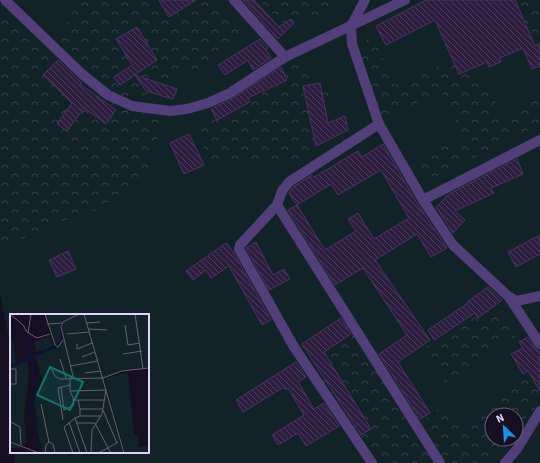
<svg xmlns="http://www.w3.org/2000/svg" width="540" height="463" font-family="'Source Sans 3',sans-serif">
  <style>
    .grass { fill: #122328; fill-rule: evenodd }
    .forest { fill: url(#forest-crowns) }
    .building { fill: url(#building-back-hatch); stroke: #4c3168; fill-rule: evenodd }
    .lines { fill: none; stroke-linecap: round; stroke-linejoin: round }
    .minor { stroke: #523e79; stroke-width: 10 }
    .inset-river { fill: none; stroke: #0e1139; stroke-width: 2 }
    .inset-road { fill: none; stroke: #685d77; stroke-width: 1 }
    .view { fill: #0f766e; fill-opacity: 0.15; stroke: #0f766e; stroke-width: 2 }
    .inset-edge { fill: none; stroke: #e2d1fa; stroke-width: 2 }
  </style>
  <defs>
    <pattern id="forest-crowns" width="20" height="18" patternUnits="userSpaceOnUse"><rect width="20" height="18" fill="#122328"/><path d="M2 6a3 3 0 1 1 6 0M12 15a3 3 0 1 1 6 0" fill="none" stroke="#344248"/></pattern>
    <pattern id="building-back-hatch" width="6" height="6" patternUnits="userSpaceOnUse"><rect width="6" height="6" fill="#2d1d3e"/><path d="M-1 5l2 2M0 0l6 6M5-1l2 2" fill="none" stroke="#4b3d5b"/></pattern>
  </defs>
  <rect width="100%" height="100%" fill="#160f1f"/>
  <path class="grass" d="M0 0H540V463H14L15 452H148V315H11V348L0 295ZM492 415H516V439H492Z"/>
  <g class="forest">
    <polygon points="0,0 10,0 56,43 75,9 86,0 216,0 245,32 238,44 192,72 164,81 143,97 128,105 168,108 147,170 99,209 48,226 0,250"/>
    <polygon points="258,0 336,0 323,14 287,27"/>
    <polygon points="508,0 540,0 540,55"/>
    <polygon points="373,37 395,85 469,52 503,116 538,99 540,102 540,124 426,182 418,157 465,139 441,91 378,122 351,48"/>
    <polygon points="293,62 320,74 333,92 319,114 323,138 294,165 220,162 211,166 195,125"/>
    <polygon points="496,302 518,335 445,383 423,349"/>
    <polygon points="347,318 416,425 441,407 464,428 513,379 540,357 540,401 516,431 516,415 492,415 492,439 509,439 489,463 373,463 297,350"/>
  </g>
  <g class="building">
    <polygon points="159,0 196,0 169,17"/>
    <polygon points="243,0 254,0 279,27 291,19 294,23 278,39"/>
    <polygon points="426,0 515,0 535,46 540,43 540,66 532,69 523,48 500,58 501,62 489,67 487,62 459,74 435,20 386,45 376,26"/>
    <polygon points="137,27 157,60 120,85 114,77 132,65 116,39"/>
    <polygon points="260,39 268,48 266,50 271,58 253,70 248,60 225,75 218,65"/>
    <polygon points="58,60 82,83 80,84 116,110 106,124 84,108 67,131 57,124 72,103 43,75"/>
    <polygon points="281,67 287,80 248,98 250,102 217,120 211,109 233,98"/>
    <polygon points="135,75 177,89 173,99 146,91"/>
    <polygon points="320,83 328,123 345,116 348,130 316,146 303,86"/>
    <polygon points="189,134 204,165 184,174 170,143"/>
    <path d="M383 144 417 203 447 248 431 257 417 234 375 260 430 340 398 362 430 413 420 419 379 354 407 335 363 268 335 285 288 210 297 205 289 193 293 187 312 175 314 177 358 151 362 157ZM381 170 409 218 374 239 358 213 348 219 356 231 325 250 297 205 331 184 338 195Z"/>
    <polygon points="517,159 523,174 491,188 494,193 455,211 465,220 453,233 436,207 449,194"/>
    <polygon points="540,235 540,254 516,267 508,252"/>
    <polygon points="256,242 273,275 284,269 290,279 269,290 246,248"/>
    <polygon points="226,243 234,253 271,320 262,325 229,266 211,278 206,270 193,280 186,271"/>
    <polygon points="68,251 76,269 57,277 49,260"/>
    <polygon points="488,287 502,300 478,318 475,313 434,340 428,330 468,303 467,302"/>
    <polygon points="341,318 351,334 324,352 371,429 361,435 302,344"/>
    <polygon points="528,337 540,354 540,391 528,371 523,374 511,354 523,348 519,342"/>
    <polygon points="296,362 306,377 298,382 314,409 324,403 339,426 306,446 298,433 278,445 272,435 304,415 288,388 286,390 284,387 243,412 236,400"/>
  </g>
  <g class="lines">
    <g class="minor">
      <polyline points="5,0 82,74 108,95 132,106 170,111 187,109 208,103 230,93 285,57 405,0"/>
      <polyline points="234,0 285,57"/>
      <polyline points="365,0 351,26 352,44 379,124 423,200 540,140"/>
      <polyline points="423,200 453,245 508,296 517,301 540,296"/>
      <polyline points="277,205 440,463"/>
      <polyline points="509,297 540,344"/>
      <polyline points="372,463 294,347 239,249 240,245 277,205 282,191 289,182 379,124"/>
      <polyline points="505,463 517,449 540,411"/>
    </g>
  </g>
  <g transform="translate(10 314)">
    <rect width="139" height="139" fill="#160f1f"/>
    <path d="M35 0H139V54L112 57 94 64 114 139 32 138 24 87 33 68 25 41 47 33 53 25 51 13 54 7 50 13 51 27 45 31Z" fill="#122328"/>
    <path d="M73 0 76 12 67 14 65 8 71 6 68 1ZM96 0H106L107 5 124 2 130 28 139 25V29L131 30 132 36 112 40 107 21 91 20 98 17ZM39 21 44 32 32 39 31 36 26 38 25 28ZM56 21H60L62 27 65 24 64 35 71 40 67 42 59 37ZM2 23 6 47 5 51 0 53V24ZM91 23H98L108 55 93 60 84 25ZM46 34 50 39 52 51 45 53 41 50V52L43 57 52 52 54 61 46 63 44 67 33 68 27 47 31 41ZM127 38 131 40 132 50 129 51V54L119 55 118 47 121 46H118L116 40ZM118 58 124 120 128 121 129 133 139 132V139H115L95 65ZM41 96 44 110H35L33 100ZM32 108 33 129H30L26 109Z" fill="#122328"/>
    <path d="M17 45 19 60 14 104 17 129 8 134H0V53Z" fill="#122328"/>
    <path class="inset-river" d="M0 8 13 18 20 33 26 73 21 96 30 139M51 28V9M0 53 46 32"/>
    <path class="inset-road" d="M0 0 13 11 17 18 27 24 40 20M35 0 45 31 48 33 53 26M69 0 53 8 51 13 63 62 60 65V77L97 76M74 0 114 139M125 0 133 55M76 9 90 8M37 10 53 9M115 11 118 31 130 29M78 15 97 16M18 19 21 0M57 20 79 18M67 30V35L82 29M113 40 132 37M72 43 85 38M50 45 56 64M40 52 45 62 50 65 93 64 112 57 139 54M60 52 88 47M0 55H6V70H0M75 59 91 57M51 73 54 96 64 91 63 85M60 77 64 86H94M68 86 70 95H93M31 90 39 128 43 130 45 139M70 95V102L65 104 77 139M93 96 107 129M0 102 1 108 10 113 11 131M70 102H91M53 106 48 74 60 71M59 108 70 139M67 109H85L98 134 88 139M0 128 29 139M35 139 36 131 39 128M63 139 54 113 65 104M81 139 82 116 92 100 96 76M101 139 98 134 108 128"/>
    <path class="view" d="M40 53 73 68 60 96 27 81Z"/>
    <rect width="139" height="139" class="inset-edge"/>
  </g>
  <g transform="translate(504 427) rotate(335)"><circle r="19" fill="#160f1f" stroke="#685d77"/>
  <path d="M0-3L7 15L0 10L-7 15Z" fill="#1793e1"/>
  <text y="-6" font-size="11" font-weight="bold" text-anchor="middle" fill="#e2d1fa">N</text>
  </g>
</svg>
